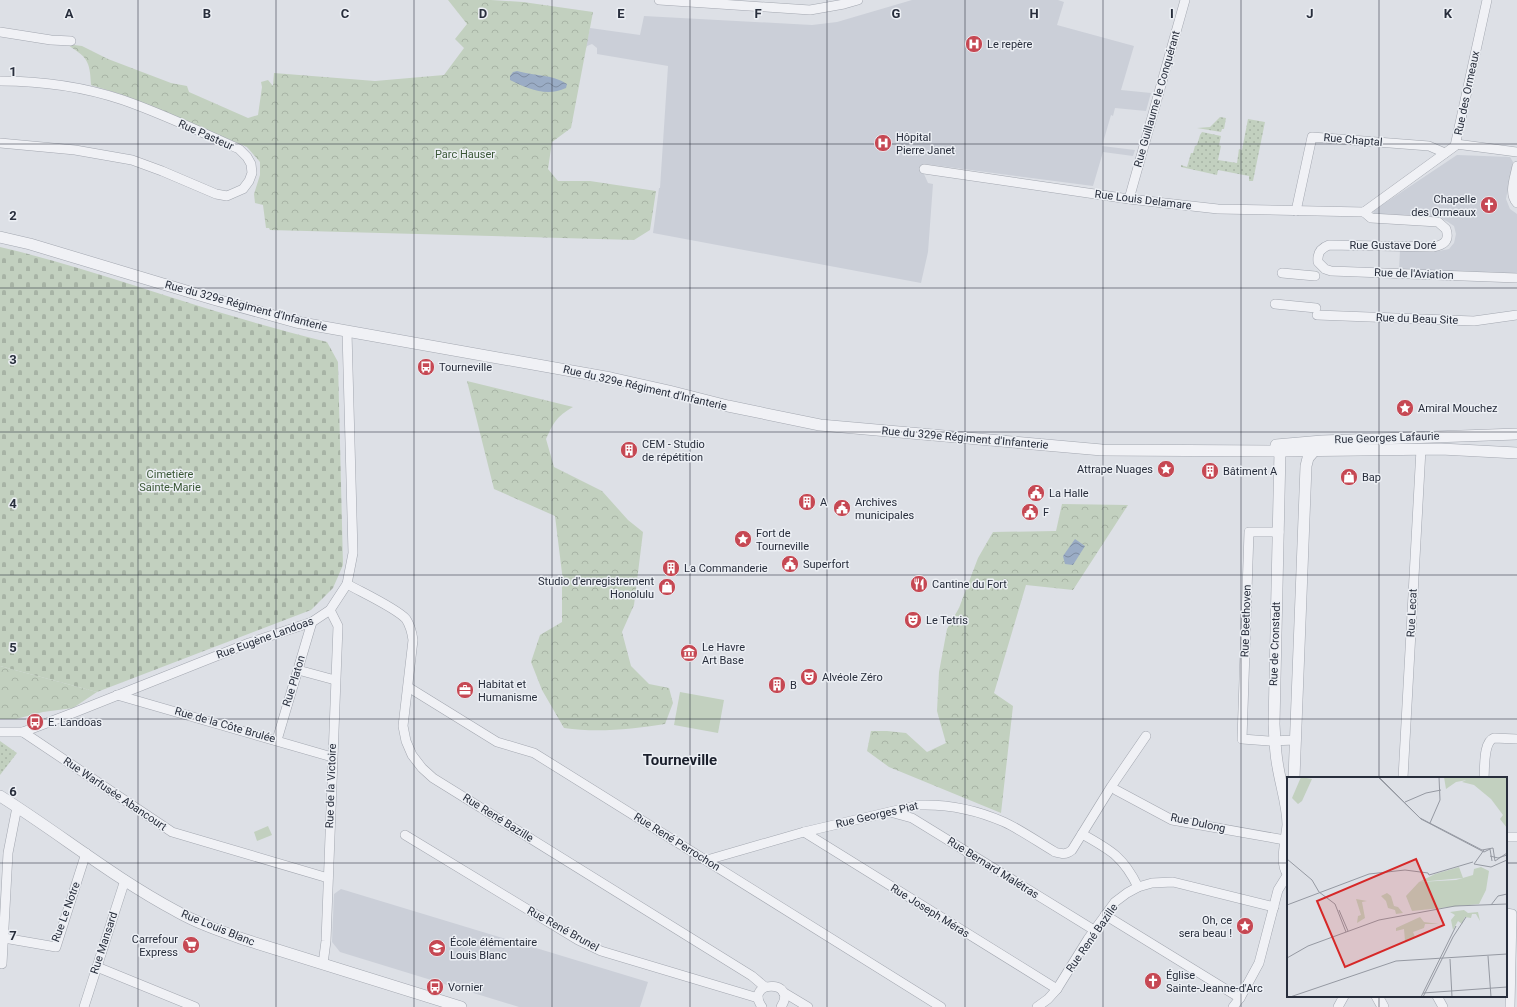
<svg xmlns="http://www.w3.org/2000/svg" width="1517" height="1007" font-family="Roboto,sans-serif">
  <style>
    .built { fill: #cbcfd8 }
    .grass { fill: url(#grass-dots) }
    .forest { fill: url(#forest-crowns) }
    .cemetery { fill: url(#cemetery-stones) }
    .pitch { fill: #c2d0bf }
    .water { fill: url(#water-waves) }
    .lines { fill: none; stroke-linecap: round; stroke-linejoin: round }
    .minor-casing { stroke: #a3a7b0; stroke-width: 10 }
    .tertiary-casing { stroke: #a3a7b0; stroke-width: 12 }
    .minor { stroke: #f0f1f5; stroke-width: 9 }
    .tertiary { stroke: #f0f1f5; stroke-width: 11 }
    .grid { fill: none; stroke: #282e3c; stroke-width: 1; stroke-opacity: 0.55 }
    .labels { text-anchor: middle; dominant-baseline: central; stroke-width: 3; stroke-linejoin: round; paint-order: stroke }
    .poi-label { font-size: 11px; fill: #282e3c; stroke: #eceff4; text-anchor: start }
    .street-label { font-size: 11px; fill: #282e3c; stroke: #eceff4 }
    .park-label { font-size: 11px; fill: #3a5736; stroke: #eceff4 }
    .district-label { font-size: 15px; font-weight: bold; fill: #1a1f2c; stroke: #eceff4 }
    .inset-road { fill: none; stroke: #9599a2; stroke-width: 1 }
    .view { fill: #d62828; fill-opacity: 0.15; stroke: #d62828; stroke-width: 2 }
    .inset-edge { fill: none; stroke: #282e3c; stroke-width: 2 }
    .grid-label { font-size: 13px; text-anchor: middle; font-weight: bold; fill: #282e3c; stroke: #eceff4; stroke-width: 3; stroke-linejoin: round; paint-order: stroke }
  </style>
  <defs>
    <pattern id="grass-dots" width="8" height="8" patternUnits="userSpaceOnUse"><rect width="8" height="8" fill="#c2d0bf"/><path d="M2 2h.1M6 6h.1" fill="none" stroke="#a7b3a5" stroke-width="1.8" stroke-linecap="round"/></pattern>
    <pattern id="forest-crowns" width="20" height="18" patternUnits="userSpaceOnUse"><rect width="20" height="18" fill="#c2d0bf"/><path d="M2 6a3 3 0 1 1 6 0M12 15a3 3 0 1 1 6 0" fill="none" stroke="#a7b3a5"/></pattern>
    <pattern id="cemetery-stones" width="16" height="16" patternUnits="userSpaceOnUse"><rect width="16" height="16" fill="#c2d0bf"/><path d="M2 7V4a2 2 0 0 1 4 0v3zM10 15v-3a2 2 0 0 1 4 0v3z" fill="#a7b3a5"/></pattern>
    <pattern id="water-waves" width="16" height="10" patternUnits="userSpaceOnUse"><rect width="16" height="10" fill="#9aacc5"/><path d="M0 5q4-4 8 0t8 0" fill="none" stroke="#7e8ca1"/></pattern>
  </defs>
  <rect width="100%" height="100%" fill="#dde0e6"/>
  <g class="built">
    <polygon points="912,0 1058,0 1064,2 1057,25 1134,46 1121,90 1151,93 1146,111 1115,108 1113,116 1111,115 1102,146 1135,150 1133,156 1103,152 1093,186 925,164 924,174 928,183 933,184 928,252 921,283 653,233 659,188 660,188 668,66 597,54 597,48 592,44 587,46 585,50 590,28 640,35 644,16 812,25 837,22"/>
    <polygon points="1457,155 1510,157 1513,162 1506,199 1510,209 1517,214 1517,274 1399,270 1400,250 1439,251 1449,249 1454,243 1456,234 1454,226 1448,222 1438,217 1374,214 1373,211"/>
    <polygon points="341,889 648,982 640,1007 519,1007 340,952 332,942 334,894"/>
  </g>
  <g class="grass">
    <polygon points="1220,117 1226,118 1224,129 1222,129 1221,132 1197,128 1210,127"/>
    <polygon points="1248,119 1265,122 1253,181 1249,181 1249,176 1218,170 1217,175 1181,167 1181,165 1187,167 1191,153 1193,153 1195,146 1197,145 1200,135 1202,132 1221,136 1219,145 1221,146 1218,160 1237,163 1239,149 1242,150"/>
    <polygon points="0,741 17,753 0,775"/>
  </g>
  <g class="forest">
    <path d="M448 0H491L523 2 593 12 571 128 552 142 548 169 558 181H590L656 191 650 230 634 240 270 230 269 228H266L263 205 255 203 254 194 260 175V162L247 147 123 95 91 85C90 60 87 57 66 44L82 46 108 59 171 83 187 86 189 92 248 118 258 115 262 87 261 82 268 80 273 86 274 73 375 81 444 75 464 48 455 39 467 24Z"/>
    <path d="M467 381 573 407C556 417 554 422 546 439L554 467 602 491 628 520 643 532 634 605 622 632 631 666 649 684 669 688 673 703 665 724C632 729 598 733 564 728L542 690 531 662 540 635 562 622V573L555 516 494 489Z"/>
    <polygon points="1062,504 1128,505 1073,590 1026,585 994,693 1013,706 1001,813 889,767 867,751 871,731 887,731 906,733 927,752 946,743 937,711 939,672 947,629 959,608 978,558 993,532 1056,531"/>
    <polygon points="0,666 97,692 73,708 43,712 16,719 0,719"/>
  </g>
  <path class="cemetery" d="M0 247C81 266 159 295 239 318 268 327 297 334 327 342L338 362 343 565 333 588 311 610 97 692 0 666Z"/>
  <g class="pitch">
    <polygon points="680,692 724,700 718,733 674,725"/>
    <polygon points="268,826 272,835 257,841 254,832"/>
  </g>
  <g class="water">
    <path d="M517 71C534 76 552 74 567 84L566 88C547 97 528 89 510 80V76L513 72Z"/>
    <polygon points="1075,539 1085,546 1073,565 1065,564 1063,556"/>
  </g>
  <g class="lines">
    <defs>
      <g id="minor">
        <polyline points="659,0 810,10 844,4 858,0"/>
        <polyline points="0,32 51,40 71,41"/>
        <path d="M0 81C41 81 84 87 123 100 163 114 201 132 239 149L247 157 251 164 252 173 249 181 243 189 227 196 216 194 162 171 132 160 75 150 0 143"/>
        <polyline points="1456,144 1517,152"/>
        <path d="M1517 166C1515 177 1508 194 1517 203"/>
        <polyline points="924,169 1129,199 1218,209 1364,212"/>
        <polyline points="1129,199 1185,0"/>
        <polyline points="1296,211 1312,137 1429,146 1445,153"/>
        <path d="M1364 212 1371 218 1438 222 1446 229C1450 241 1444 245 1433 247L1329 245C1321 248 1317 253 1318 262L1325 269 1331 271 1517 278"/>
        <polyline points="1364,212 1455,146 1487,0"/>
        <polyline points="1282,273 1315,276"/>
        <polyline points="1275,304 1316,308"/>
        <polyline points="1317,315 1474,321 1517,315"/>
        <polyline points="1279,532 1249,532 1242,739 1269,741 1296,740"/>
        <path d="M347 584C361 592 396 608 406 619 410 625 412 633 413 640L403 726 406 741 412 755 422 768 433 778 752 976 765 987"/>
        <polyline points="298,670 335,680"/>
        <polyline points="408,687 497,742 534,753 941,1007"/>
        <polyline points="117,695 332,757"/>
        <polyline points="0,732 23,732 73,713 249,643 312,622 330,610 347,584 353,553 347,332"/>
        <polyline points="23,732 172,832 328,878"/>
        <polyline points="277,740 312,622"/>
        <polyline points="1403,778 1421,449"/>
        <path d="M1484 778C1485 767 1483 742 1494 738L1517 739"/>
        <polyline points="1116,790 1172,820 1285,840"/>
        <polyline points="890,812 912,818 1094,930"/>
        <polyline points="804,832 1057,989"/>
        <path d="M1082 834C1110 850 1123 856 1138 887"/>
        <polyline points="405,835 578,940 601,951 758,998"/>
        <polyline points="1506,837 1517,837"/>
        <path d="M707 860 804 832 919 805C949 804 977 810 1004 822 1021 830 1038 842 1055 852 1062 854 1066 855 1072 850L1111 787 1146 736"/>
        <polyline points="1506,913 1512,914 1510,1007"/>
        <polyline points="1105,915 1240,998"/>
        <polyline points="4,938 56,947 86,853"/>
        <polyline points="2,964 8,853 17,807"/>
        <polyline points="323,964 326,941 338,626 330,610"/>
        <polyline points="97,967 195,1007"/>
        <polyline points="783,992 808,1007"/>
        <polyline points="1437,996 1443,1007"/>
        <polyline points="84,1007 125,880"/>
        <path d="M762 1007C743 980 799 979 781 1007"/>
        <polyline points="1037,1007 1048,999 1057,989 1088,939 1115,902 1127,893 1138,887 1152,883 1173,882 1274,907"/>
        <polyline points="1233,1007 1240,998 1259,963 1278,890 1288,874"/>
        <polyline points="1338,1007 1344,996"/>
      </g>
      <g id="tertiary">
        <polyline points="0,237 30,244 213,299 296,322 611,378 669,391 728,406 820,425 1102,450 1280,451 1441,449 1517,453"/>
        <polyline points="1276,445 1322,441 1517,434"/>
        <path d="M1280 451 1274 724C1275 739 1275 753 1278 767 1281 786 1288 806 1288 825 1287 837 1280 864 1288 873"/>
        <polyline points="1294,778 1306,466 1308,458 1314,451"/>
        <path d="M0 796C59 833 114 878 176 911 197 923 220 931 243 939L461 1007"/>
        <polyline points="1377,996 1383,1007"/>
      </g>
    </defs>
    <use href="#minor" class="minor-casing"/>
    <use href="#tertiary" class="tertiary-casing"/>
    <use href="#minor" class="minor"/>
    <use href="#tertiary" class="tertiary"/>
  </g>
  <path class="grid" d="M138 0V1007M276 0V1007M414 0V1007M552 0V1007M690 0V1007M827 0V1007M965 0V1007M1103 0V1007M1241 0V1007M1379 0V778M0 144H1517M0 288H1517M0 432H1517M0 575H1517M0 719H1517M0 863H1288M1506 863H1517M1379 996V1007"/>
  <defs>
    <symbol id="hospital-disc" viewBox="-11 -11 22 22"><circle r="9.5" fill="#c64853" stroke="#eceff4"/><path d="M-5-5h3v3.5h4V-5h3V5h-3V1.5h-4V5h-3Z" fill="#fff"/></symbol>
    <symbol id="church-disc" viewBox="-11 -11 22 22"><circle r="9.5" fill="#c64853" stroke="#eceff4"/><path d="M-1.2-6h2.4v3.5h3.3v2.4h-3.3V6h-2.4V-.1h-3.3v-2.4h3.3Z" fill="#fff"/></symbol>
    <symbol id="bus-disc" viewBox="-11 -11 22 22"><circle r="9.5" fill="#c64853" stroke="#eceff4"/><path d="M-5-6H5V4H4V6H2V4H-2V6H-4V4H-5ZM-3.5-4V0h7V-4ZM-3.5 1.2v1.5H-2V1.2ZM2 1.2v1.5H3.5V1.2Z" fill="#fff"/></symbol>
    <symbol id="sight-disc" viewBox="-11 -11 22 22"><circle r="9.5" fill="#c64853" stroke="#eceff4"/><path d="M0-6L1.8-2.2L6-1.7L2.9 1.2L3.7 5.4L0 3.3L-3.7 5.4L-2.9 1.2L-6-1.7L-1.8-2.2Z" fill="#fff"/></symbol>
    <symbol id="building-disc" viewBox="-11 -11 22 22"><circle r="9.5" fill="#c64853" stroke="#eceff4"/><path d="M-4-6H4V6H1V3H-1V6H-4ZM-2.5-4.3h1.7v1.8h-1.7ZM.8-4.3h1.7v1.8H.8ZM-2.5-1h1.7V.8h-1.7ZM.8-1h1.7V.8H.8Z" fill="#fff"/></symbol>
    <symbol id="shop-disc" viewBox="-11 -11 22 22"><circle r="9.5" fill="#c64853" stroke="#eceff4"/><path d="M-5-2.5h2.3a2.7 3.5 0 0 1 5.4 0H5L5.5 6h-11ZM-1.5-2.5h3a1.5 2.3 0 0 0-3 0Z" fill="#fff"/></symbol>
    <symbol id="civic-disc" viewBox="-11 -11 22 22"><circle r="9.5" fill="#c64853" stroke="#eceff4"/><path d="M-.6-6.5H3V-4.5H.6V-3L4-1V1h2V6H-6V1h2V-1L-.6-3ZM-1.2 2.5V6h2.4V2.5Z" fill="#fff"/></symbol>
    <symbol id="restaurant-disc" viewBox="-11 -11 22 22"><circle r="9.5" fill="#c64853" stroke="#eceff4"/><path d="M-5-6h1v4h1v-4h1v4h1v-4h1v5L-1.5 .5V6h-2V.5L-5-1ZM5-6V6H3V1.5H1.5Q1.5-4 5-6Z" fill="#fff"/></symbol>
    <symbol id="theatre-disc" viewBox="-11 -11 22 22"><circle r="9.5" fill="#c64853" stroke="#eceff4"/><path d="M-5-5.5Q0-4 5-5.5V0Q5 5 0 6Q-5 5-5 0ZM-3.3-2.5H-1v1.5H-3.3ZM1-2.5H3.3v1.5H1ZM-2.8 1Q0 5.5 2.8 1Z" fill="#fff"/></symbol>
    <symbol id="museum-disc" viewBox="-11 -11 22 22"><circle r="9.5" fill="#c64853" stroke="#eceff4"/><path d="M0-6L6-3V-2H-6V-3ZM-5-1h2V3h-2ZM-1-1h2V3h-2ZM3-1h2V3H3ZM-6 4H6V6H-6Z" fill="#fff"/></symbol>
    <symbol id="office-disc" viewBox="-11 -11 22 22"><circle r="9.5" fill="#c64853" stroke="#eceff4"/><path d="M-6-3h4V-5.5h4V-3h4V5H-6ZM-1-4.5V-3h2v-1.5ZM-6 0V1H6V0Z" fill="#fff"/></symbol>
    <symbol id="supermarket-disc" viewBox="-11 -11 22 22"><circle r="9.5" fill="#c64853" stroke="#eceff4"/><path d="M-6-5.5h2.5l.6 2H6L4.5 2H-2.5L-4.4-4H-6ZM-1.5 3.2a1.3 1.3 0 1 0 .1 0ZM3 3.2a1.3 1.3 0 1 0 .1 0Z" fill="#fff"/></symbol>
    <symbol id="school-disc" viewBox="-11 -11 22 22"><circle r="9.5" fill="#c64853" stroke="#eceff4"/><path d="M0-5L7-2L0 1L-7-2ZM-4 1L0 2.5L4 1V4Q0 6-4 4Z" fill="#fff"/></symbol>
  </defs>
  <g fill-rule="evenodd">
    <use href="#hospital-disc" x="964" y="34" width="20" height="20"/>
    <use href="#hospital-disc" x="873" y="133" width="20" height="20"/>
    <use href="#church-disc" x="1479" y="195" width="20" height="20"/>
    <use href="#bus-disc" x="416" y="357" width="20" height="20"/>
    <use href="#sight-disc" x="1395" y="398" width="20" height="20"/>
    <use href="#building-disc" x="619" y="440" width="20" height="20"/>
    <use href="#sight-disc" x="1156" y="459" width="20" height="20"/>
    <use href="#building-disc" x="1200" y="461" width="20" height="20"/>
    <use href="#shop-disc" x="1339" y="467" width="20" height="20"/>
    <use href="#civic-disc" x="1026" y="483" width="20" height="20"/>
    <use href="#building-disc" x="797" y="492" width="20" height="20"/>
    <use href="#civic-disc" x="832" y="498" width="20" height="20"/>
    <use href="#civic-disc" x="1020" y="502" width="20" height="20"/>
    <use href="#sight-disc" x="733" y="529" width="20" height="20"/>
    <use href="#civic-disc" x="780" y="554" width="20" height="20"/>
    <use href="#building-disc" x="661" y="558" width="20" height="20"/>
    <use href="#restaurant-disc" x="909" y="574" width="20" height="20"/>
    <use href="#shop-disc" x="657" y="577" width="20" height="20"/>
    <use href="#theatre-disc" x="903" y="610" width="20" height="20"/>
    <use href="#museum-disc" x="679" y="643" width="20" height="20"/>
    <use href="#theatre-disc" x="799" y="667" width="20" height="20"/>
    <use href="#building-disc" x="767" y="675" width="20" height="20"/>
    <use href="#office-disc" x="455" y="680" width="20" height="20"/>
    <use href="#bus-disc" x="25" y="712" width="20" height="20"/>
    <use href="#sight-disc" x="1235" y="916" width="20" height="20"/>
    <use href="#supermarket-disc" x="181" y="935" width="20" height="20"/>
    <use href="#school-disc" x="427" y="938" width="20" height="20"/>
    <use href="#church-disc" x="1143" y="971" width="20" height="20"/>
    <use href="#bus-disc" x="425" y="977" width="20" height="20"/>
  </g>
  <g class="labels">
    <g class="poi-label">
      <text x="987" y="44">Le repère</text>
      <text x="896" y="137">Hôpital<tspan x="896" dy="13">Pierre Janet</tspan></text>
      <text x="1476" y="199" text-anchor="end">Chapelle<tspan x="1476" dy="13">des Ormeaux</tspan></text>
      <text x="439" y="367">Tourneville</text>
      <text x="1418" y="408">Amiral Mouchez</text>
      <text x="642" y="444">CEM - Studio<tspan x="642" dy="13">de répétition</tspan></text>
      <text x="1153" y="469" text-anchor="end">Attrape Nuages</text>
      <text x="1223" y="471">Bâtiment A</text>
      <text x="1362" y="477">Bap</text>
      <text x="1049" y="493">La Halle</text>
      <text x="820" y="502">A</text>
      <text x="855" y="502">Archives<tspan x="855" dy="13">municipales</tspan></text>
      <text x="1043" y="512">F</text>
      <text x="756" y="533">Fort de<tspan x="756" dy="13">Tourneville</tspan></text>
      <text x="803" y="564">Superfort</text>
      <text x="684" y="568">La Commanderie</text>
      <text x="654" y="581" text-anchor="end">Studio d'enregistrement<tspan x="654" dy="13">Honolulu</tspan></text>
      <text x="932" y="584">Cantine du Fort</text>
      <text x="926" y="620">Le Tetris</text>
      <text x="702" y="647">Le Havre<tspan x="702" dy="13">Art Base</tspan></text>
      <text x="822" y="677">Alvéole Zéro</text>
      <text x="478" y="684">Habitat et<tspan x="478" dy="13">Humanisme</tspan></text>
      <text x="790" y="685">B</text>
      <text x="48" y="722">E. Landoas</text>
      <text x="1232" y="920" text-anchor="end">Oh, ce<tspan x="1232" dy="13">sera beau !</tspan></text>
      <text x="178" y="939" text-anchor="end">Carrefour<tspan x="178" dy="13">Express</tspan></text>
      <text x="450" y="942">École élémentaire<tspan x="450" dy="13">Louis Blanc</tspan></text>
      <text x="1166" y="975">Église<tspan x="1166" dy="13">Sainte-Jeanne-d'Arc</tspan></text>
      <text x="448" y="987">Vornier</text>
    </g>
    <g class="street-label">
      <text transform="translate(1467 93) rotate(-78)">Rue des Ormeaux</text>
      <text transform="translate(1157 99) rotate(-74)">Rue Guillaume le Conquérant</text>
      <text transform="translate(206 135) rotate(24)">Rue Pasteur</text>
      <text transform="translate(1353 140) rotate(5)">Rue Chaptal</text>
      <text transform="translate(1143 200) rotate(7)">Rue Louis Delamare</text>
      <text x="1393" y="245">Rue Gustave Doré</text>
      <text transform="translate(1414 274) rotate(2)">Rue de l'Aviation</text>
      <text transform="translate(246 306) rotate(15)">Rue du 329e Régiment d'Infanterie</text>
      <text transform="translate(1417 319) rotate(2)">Rue du Beau Site</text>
      <text transform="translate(645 388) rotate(13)">Rue du 329e Régiment d'Infanterie</text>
      <text transform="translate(965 438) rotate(5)">Rue du 329e Régiment d'Infanterie</text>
      <text transform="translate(1387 438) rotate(-2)">Rue Georges Lafaurie</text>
      <text transform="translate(1412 613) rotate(-87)">Rue Lecat</text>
      <text transform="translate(1246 621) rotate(-88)">Rue Beethoven</text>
      <text transform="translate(265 638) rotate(-20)">Rue Eugène Landoas</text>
      <text transform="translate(1275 644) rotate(-88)">Rue de Cronstadt</text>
      <text transform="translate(294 681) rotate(-73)">Rue Platon</text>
      <text transform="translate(225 725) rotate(16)">Rue de la Côte Brulée</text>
      <text transform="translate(331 786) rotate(-88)">Rue de la Victoire</text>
      <text transform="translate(115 794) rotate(34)">Rue Warfusée Abancourt</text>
      <text transform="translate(877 815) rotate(-13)">Rue Georges Piat</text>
      <text transform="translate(498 818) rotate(32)">Rue René Bazille</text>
      <text transform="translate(1198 823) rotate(12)">Rue Dulong</text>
      <text transform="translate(677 842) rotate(32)">Rue René Perrochon</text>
      <text transform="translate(993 868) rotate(32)">Rue Bernard Malétras</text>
      <text transform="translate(930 911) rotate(32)">Rue Joseph Méras</text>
      <text transform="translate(66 912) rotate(-70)">Rue Le Notre</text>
      <text transform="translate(218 928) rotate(22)">Rue Louis Blanc</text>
      <text transform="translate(563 929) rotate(29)">Rue René Brunel</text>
      <text transform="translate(1092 938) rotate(-55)">Rue René Bazille</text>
      <text transform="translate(104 943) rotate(-72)">Rue Mansard</text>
    </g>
    <g class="park-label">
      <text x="465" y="154">Parc Hauser</text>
      <text x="170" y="474">Cimetière<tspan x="170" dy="13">Sainte-Marie</tspan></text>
    </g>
    <g class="district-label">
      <text x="680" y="760">Tourneville</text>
    </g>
  </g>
  <g transform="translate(1287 777)">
    <rect width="220" height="220" fill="#dde0e6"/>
    <path d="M178 0H220V51L213 42 216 38 204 22 187 8 175 5 179 3ZM172 90 176 101 132 105 148 97ZM100 116 104 119 107 129 111 130 116 136 109 137 108 133 101 131 99 124 94 119ZM69 122 80 124 75 125 78 141 70 146 71 139 74 138ZM177 133 181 136 191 135 193 144 189 137H185L184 141 178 140 175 147 171 144 166 153 164 143 168 138 163 135ZM133 140 137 145 152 147H138L137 151 126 155 128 160 118 164 117 152 109 154V151Z" fill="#c2d0bf"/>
    <path d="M194 90 202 94 199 113 192 127 125 134 119 119 132 105 169 103 186 98 187 92Z" fill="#c2d0bf"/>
    <path d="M14 0 25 2 15 24 11 27 5 21ZM157 0H178L180 3 169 5 159 12Z" fill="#c2d0bf"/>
    <path class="inset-road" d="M91 0 134 42 197 75 203 72 205 84M92 0 133 41 195 73 206 71 208 84M118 25 139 16 154 13M143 46 153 23 152 0M197 73 187 87 204 90 220 83M203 79 211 81 220 78M0 82 25 103 32 115 48 127 59 155M208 84 220 76M141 96 142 98 186 85M0 128 82 97 118 93 141 96M204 128 211 119 220 117M52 133 61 154M201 179 204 220M0 181 21 169 92 143 168 129 220 127M163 182 165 220M136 216 220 210M3 220 109 184 220 177M134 220 169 149M136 220 166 160 179 140"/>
    <path class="view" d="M129 82 157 148 58 190 30 124Z"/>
    <rect width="220" height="220" class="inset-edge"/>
  </g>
  <g class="grid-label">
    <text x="69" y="18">A</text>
    <text x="207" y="18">B</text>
    <text x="345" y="18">C</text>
    <text x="483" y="18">D</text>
    <text x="621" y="18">E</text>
    <text x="758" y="18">F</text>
    <text x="896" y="18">G</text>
    <text x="1034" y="18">H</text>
    <text x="1172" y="18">I</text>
    <text x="1310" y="18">J</text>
    <text x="1448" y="18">K</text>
    <text x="13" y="76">1</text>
    <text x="13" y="220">2</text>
    <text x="13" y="364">3</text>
    <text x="13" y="508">4</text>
    <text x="13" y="652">5</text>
    <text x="13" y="796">6</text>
    <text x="13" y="940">7</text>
  </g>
</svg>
